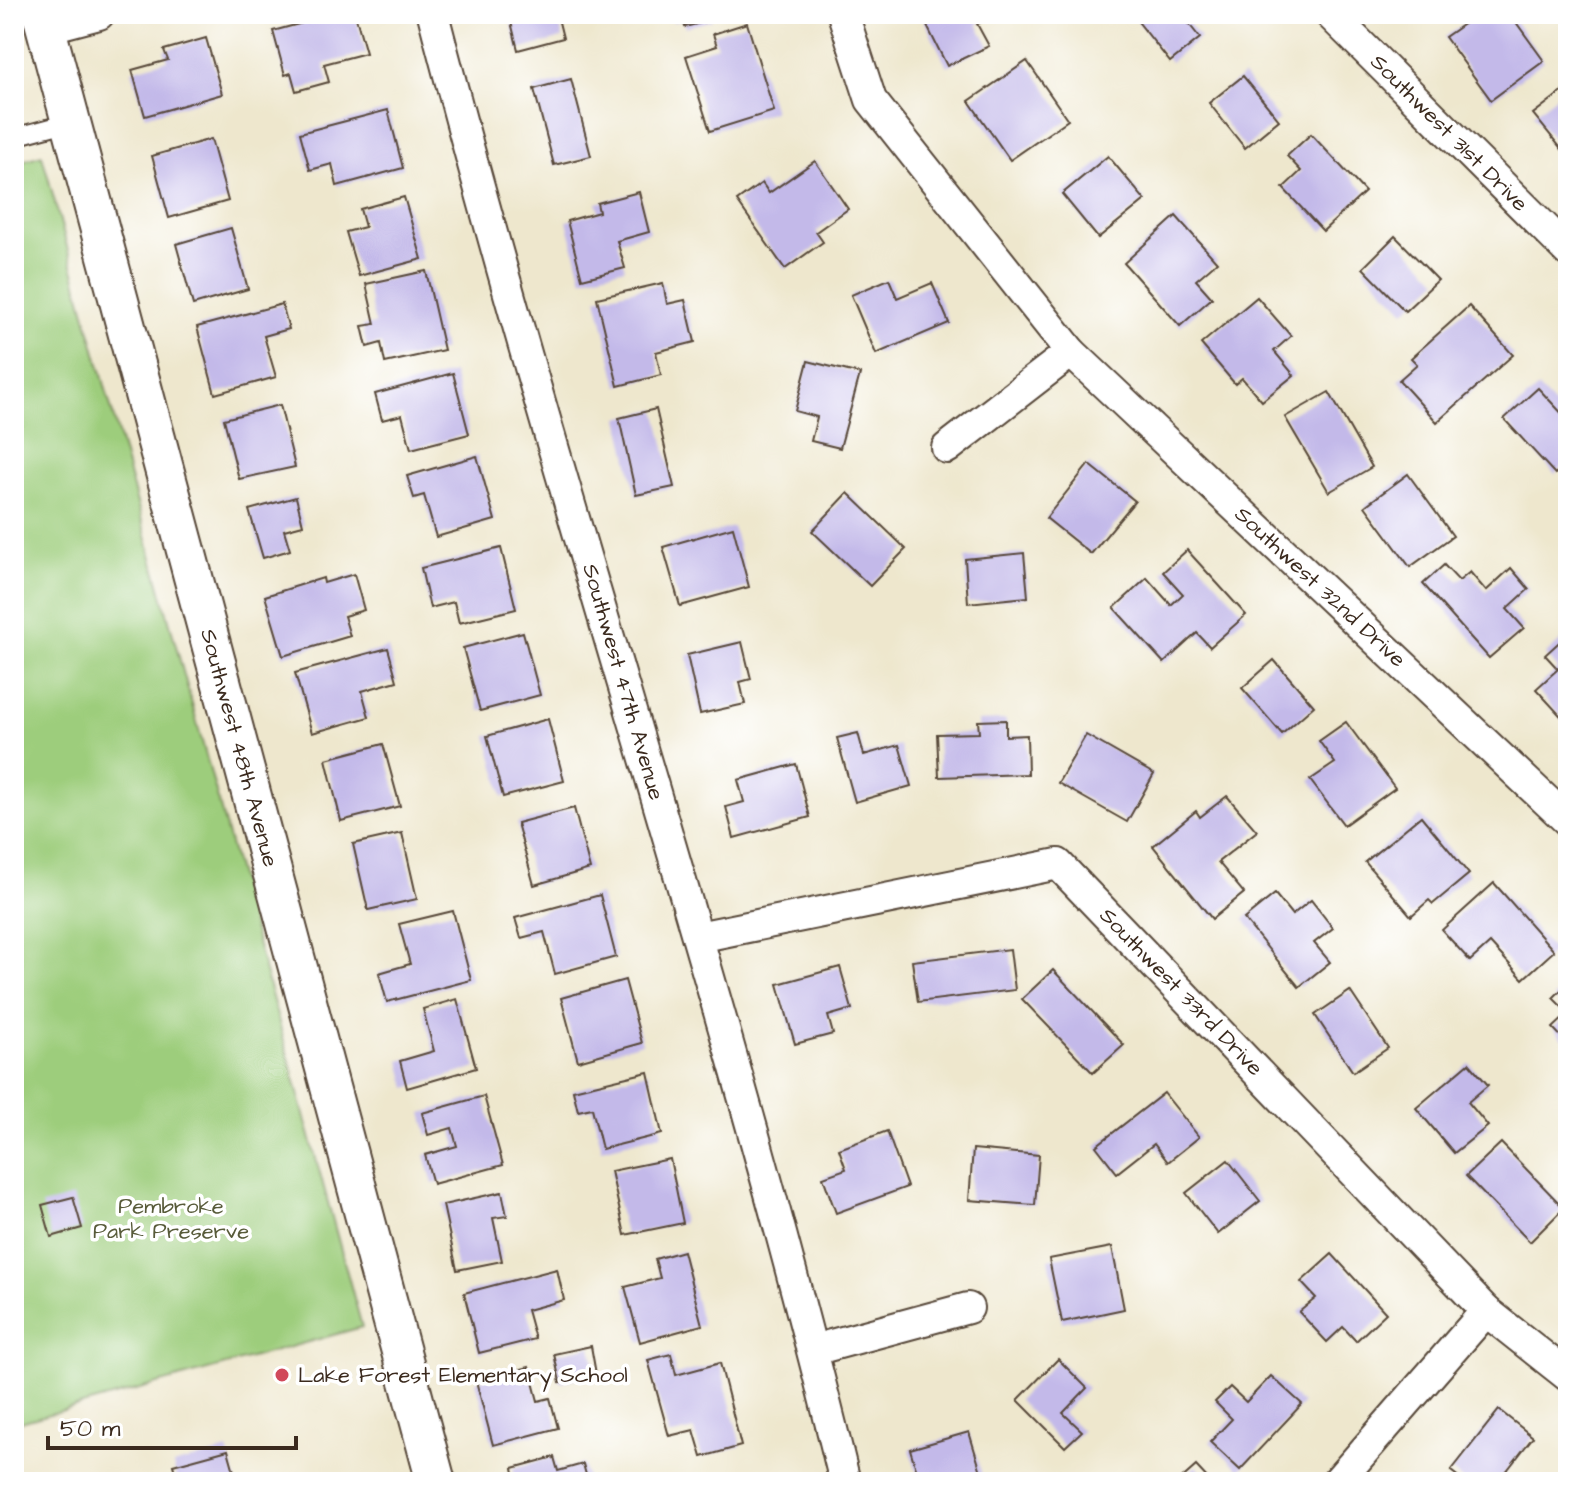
<svg xmlns="http://www.w3.org/2000/svg" width="1582" height="1496" font-family="'Architects Daughter',sans-serif">
  <style>
    .green { fill: #9dcd7c; stroke: #6c7c4d; stroke-width: 2 }
    .building { fill: #c3b9e9 }
    .lines { fill: none; stroke-linecap: round; stroke-linejoin: round }
    .service-casing { stroke: #564638; stroke-width: 20 }
    .minor-casing { stroke: #564638; stroke-width: 34 }
    .tertiary-casing { stroke: #564638; stroke-width: 42 }
    .service { stroke: #fff; stroke-width: 16 }
    .minor { stroke: #fff; stroke-width: 30 }
    .tertiary { stroke: #fff; stroke-width: 38 }
    .poi-dot { fill: #d1495b; stroke: #fff; stroke-width: 3 }
    .labels { text-anchor: middle; dominant-baseline: central; stroke-width: 7; stroke-linejoin: round; paint-order: stroke }
    .street-label { font-size: 22px; fill: #3b2a1e; stroke: #fff }
    .park-label { font-size: 22px; fill: #585b3a; stroke: #fff }
    .poi-label { font-size: 22px; fill: #3b2a1e; stroke: #fff; text-anchor: start }
  </style>
  <rect width="100%" height="100%" fill="#fff"/>
  <filter id="ink" filterUnits="userSpaceOnUse"><feTurbulence type="fractalNoise" baseFrequency=".0125" numOctaves="2"/><feDisplacementMap in="SourceGraphic" scale="16" xChannelSelector="R" yChannelSelector="G"/><feConvolveMatrix kernelMatrix="1 2 1 2 8 2 1 2 1" color-interpolation-filters="sRGB"/></filter>
  <filter id="wash" filterUnits="userSpaceOnUse"><feTurbulence type="fractalNoise" baseFrequency=".006" numOctaves="4" result="noise"/><feDisplacementMap in="SourceGraphic" scale="32" xChannelSelector="R" yChannelSelector="G"/><feGaussianBlur stdDeviation="1.8" result="paint"/><feColorMatrix in="noise" values="0 0 0 0 0 0 0 0 0 0 0 0 0 0 0 0 0 1.4 0 .05"/><feComposite in="paint" operator="in"/></filter>
  <g filter="url(#wash)">
    <rect width="100%" height="100%" fill="#eee7cd"/>
    <polygon class="green" points="42,155 362,1327 14,1424 14,163"/>
    <g id="blocks">
      <g class="building">
        <polygon points="308,14 355,14 366,53 324,64 329,82 296,91 291,73 285,75 273,31 310,21"/>
        <polygon points="509,14 557,14 563,38 518,50"/>
        <polygon points="671,14 710,14 712,20 685,27 683,20 673,22"/>
        <polygon points="921,14 998,14 977,24 989,46 947,66"/>
        <polygon points="1132,14 1181,14 1200,38 1170,62"/>
        <polygon points="1478,14 1510,14 1544,61 1491,100 1445,37"/>
        <polygon points="747,23 774,111 710,131 686,56 717,46 713,34"/>
        <polygon points="206,38 222,94 145,116 132,70 168,60 164,50"/>
        <polygon points="1027,61 1068,120 1010,160 969,101"/>
        <polygon points="1243,76 1279,120 1245,148 1209,103"/>
        <polygon points="571,79 591,156 554,165 534,89"/>
        <polygon points="1568,87 1568,157 1533,114"/>
        <polygon points="388,110 403,168 337,186 332,164 310,170 300,133"/>
        <polygon points="1311,134 1365,192 1323,231 1283,188 1301,171 1287,156"/>
        <polygon points="211,139 228,201 169,218 152,156"/>
        <polygon points="1108,156 1145,200 1098,238 1062,194"/>
        <polygon points="815,161 848,209 816,232 823,242 785,269 737,201 762,183 769,193"/>
        <polygon points="639,192 649,232 617,241 625,268 582,279 567,221 599,212 597,203"/>
        <polygon points="404,197 422,259 359,276 346,232 365,227 360,209"/>
        <polygon points="1176,216 1217,262 1196,280 1212,298 1180,326 1124,263"/>
        <polygon points="231,228 248,289 193,305 176,244"/>
        <polygon points="1395,236 1438,280 1405,311 1363,268"/>
        <polygon points="426,271 444,350 385,363 381,343 367,347 362,326 375,324 366,284"/>
        <polygon points="889,279 897,298 932,283 949,323 876,354 851,295"/>
        <polygon points="663,283 667,304 685,300 695,342 656,352 661,375 618,386 597,298"/>
        <polygon points="1257,297 1291,336 1274,351 1294,375 1262,401 1242,378 1235,384 1201,344"/>
        <polygon points="282,304 289,329 264,336 276,377 215,394 197,327"/>
        <polygon points="1469,306 1513,355 1437,422 1399,380 1417,364 1411,358"/>
        <polygon points="808,361 860,374 840,448 811,441 817,417 795,411"/>
        <polygon points="453,373 469,434 411,449 402,415 382,420 375,394"/>
        <polygon points="1538,388 1568,420 1568,462 1555,474 1504,419"/>
        <polygon points="1329,392 1372,467 1329,492 1285,417"/>
        <polygon points="280,405 295,467 239,479 224,419"/>
        <polygon points="656,409 674,487 636,495 619,418"/>
        <polygon points="477,456 495,520 436,537 424,495 414,498 407,476"/>
        <polygon points="1089,464 1135,501 1091,554 1046,518"/>
        <polygon points="1408,474 1453,536 1410,567 1365,506"/>
        <polygon points="848,493 906,549 870,586 812,531"/>
        <polygon points="296,497 303,525 284,530 290,550 263,558 249,510"/>
        <polygon points="733,527 749,587 680,606 663,547"/>
        <polygon points="501,548 516,609 459,623 454,602 430,608 421,568"/>
        <polygon points="1187,550 1246,615 1210,647 1197,633 1164,663 1114,608 1147,578 1171,605 1183,594 1163,572"/>
        <polygon points="1024,553 1028,597 968,603 965,559"/>
        <polygon points="1444,565 1459,581 1470,572 1486,591 1511,568 1529,589 1507,609 1524,628 1489,658 1423,584"/>
        <polygon points="354,574 364,610 344,616 350,636 283,656 265,596 323,578 324,583"/>
        <polygon points="523,632 540,695 480,711 463,648"/>
        <polygon points="1568,634 1568,724 1536,689 1558,669 1545,655"/>
        <polygon points="742,642 751,679 740,682 745,704 700,714 687,655"/>
        <polygon points="388,648 397,681 362,691 369,717 312,733 295,673"/>
        <polygon points="1274,660 1314,706 1282,734 1242,688"/>
        <polygon points="548,719 564,781 503,797 487,736"/>
        <polygon points="1006,720 1006,736 1027,735 1028,774 939,777 937,734 979,733 978,721"/>
        <polygon points="1346,722 1395,788 1344,825 1310,780 1335,763 1319,741"/>
        <polygon points="858,733 864,755 899,745 911,786 855,802 837,738"/>
        <polygon points="1086,735 1154,774 1127,822 1058,783"/>
        <polygon points="383,744 400,806 341,821 326,759"/>
        <polygon points="796,764 810,817 734,838 726,807 744,802 738,780"/>
        <polygon points="1227,796 1257,831 1218,862 1244,893 1212,919 1153,846 1196,811 1200,817"/>
        <polygon points="574,808 590,869 534,885 517,823"/>
        <polygon points="1421,816 1469,874 1433,904 1429,900 1411,916 1365,862"/>
        <polygon points="402,833 417,899 368,910 353,844"/>
        <polygon points="1494,883 1554,951 1523,979 1490,943 1470,961 1442,930"/>
        <polygon points="1275,894 1292,915 1311,900 1333,928 1314,943 1330,962 1299,987 1244,919"/>
        <polygon points="600,895 616,957 555,974 544,932 521,938 515,918"/>
        <polygon points="453,911 471,980 387,1002 379,973 410,964 399,924"/>
        <polygon points="1010,949 1015,990 918,1002 912,961"/>
        <polygon points="840,967 852,1009 828,1016 833,1034 795,1044 778,984"/>
        <polygon points="1053,970 1124,1045 1093,1073 1022,999"/>
        <polygon points="625,980 642,1043 578,1061 561,998"/>
        <polygon points="1568,983 1568,1013 1553,998"/>
        <polygon points="1350,991 1388,1048 1353,1072 1315,1015"/>
        <polygon points="457,999 476,1068 407,1088 400,1061 434,1051 423,1009"/>
        <polygon points="1568,1014 1568,1044 1553,1028"/>
        <polygon points="1469,1063 1488,1085 1468,1102 1488,1126 1454,1153 1416,1108"/>
        <polygon points="648,1072 662,1134 602,1149 592,1108 578,1111 573,1090"/>
        <polygon points="1164,1093 1199,1137 1168,1162 1154,1144 1117,1173 1096,1146"/>
        <polygon points="484,1096 503,1165 433,1184 425,1155 457,1146 452,1128 428,1135 422,1113"/>
        <polygon points="887,1131 907,1187 836,1213 823,1177 846,1169 839,1149"/>
        <polygon points="1501,1143 1564,1208 1530,1242 1466,1176"/>
        <polygon points="973,1149 1039,1155 1035,1205 969,1200"/>
        <polygon points="670,1159 683,1223 625,1235 611,1171"/>
        <polygon points="1228,1160 1260,1201 1218,1234 1186,1193"/>
        <polygon points="502,1192 507,1216 493,1218 502,1261 457,1270 443,1205"/>
        <polygon points="73,1197 82,1228 51,1237 42,1205"/>
        <polygon points="1112,1247 1124,1309 1062,1322 1049,1259"/>
        <polygon points="683,1251 702,1325 640,1342 625,1287 660,1278 655,1259"/>
        <polygon points="1332,1254 1386,1313 1356,1341 1343,1327 1327,1342 1299,1312 1316,1298 1301,1282"/>
        <polygon points="557,1269 564,1300 527,1310 535,1339 479,1353 464,1293"/>
        <polygon points="591,1346 596,1374 560,1382 554,1354"/>
        <polygon points="671,1354 676,1375 720,1363 741,1446 702,1457 694,1430 669,1436 648,1360"/>
        <polygon points="1058,1359 1087,1388 1063,1413 1082,1431 1065,1447 1018,1400"/>
        <polygon points="529,1367 538,1401 550,1398 558,1428 493,1445 476,1381"/>
        <polygon points="1271,1376 1302,1404 1240,1470 1210,1442 1232,1419 1215,1402 1230,1387 1246,1402"/>
        <polygon points="1499,1410 1533,1437 1498,1482 1465,1482 1451,1471"/>
        <polygon points="969,1432 982,1475 957,1482 920,1482 910,1449"/>
        <polygon points="228,1450 237,1482 178,1482 173,1465"/>
        <polygon points="554,1457 558,1471 583,1464 588,1482 516,1482 513,1468"/>
        <polygon points="1196,1466 1211,1482 1178,1482"/>
      </g>
    </g>
  </g>
  <g filter="url(#ink)">
    <use href="#blocks" fill-opacity="0" stroke="#564638" stroke-width="2"/>
    <g class="lines">
      <defs>
        <polyline id="service" points="14,137 70,122"/>
        <g id="minor">
          <path d="M433 14C560 506 725 988 845 1482"/>
          <polyline points="843,14 871,100 1071,352 1568,821"/>
          <polyline points="1330,14 1568,251"/>
          <polyline points="46,28 99,14"/>
          <polyline points="947,448 1071,352"/>
          <polyline points="698,937 1058,864 1486,1311 1568,1376"/>
          <polyline points="813,1350 968,1308"/>
          <polyline points="1337,1482 1486,1311"/>
        </g>
        <polyline id="tertiary" points="42,14 436,1482"/>
      </defs>
      <use href="#service" class="service-casing"/>
      <use href="#minor" class="minor-casing"/>
      <use href="#tertiary" class="tertiary-casing"/>
      <use href="#service" class="service"/>
      <use href="#minor" class="minor"/>
      <use href="#tertiary" class="tertiary"/>
    </g>
  </g>
  <circle class="poi-dot" cx="282" cy="1375" r="8"/>
  <g class="labels">
    <g class="street-label">
      <text transform="translate(1449 133) rotate(45)">Southwest 31st Drive</text>
      <text transform="translate(1320 587) rotate(43)">Southwest 32nd Drive</text>
      <text transform="translate(623 682) rotate(74)">Southwest 47th Avenue</text>
      <text transform="translate(239 748) rotate(75)">Southwest 48th Avenue</text>
      <text transform="translate(1181 992) rotate(46)">Southwest 33rd Drive</text>
    </g>
    <g class="park-label">
      <text x="171" y="1206">Pembroke<tspan x="171" dy="25">Park Preserve</tspan></text>
    </g>
    <g class="poi-label">
      <text x="298" y="1375">Lake Forest Elementary School</text>
    </g>
  </g>
  <rect width="1582" height="1496" fill="none" stroke="#fff" stroke-width="48"/>
  <path d="M48 1436v12h248v-12" fill="none" stroke="#3b2a1e" stroke-width="4"/>
  <text x="60" y="1436" font-size="24" fill="#3b2a1e" stroke="#ffffff" stroke-width="6" paint-order="stroke">50 m</text>
</svg>
